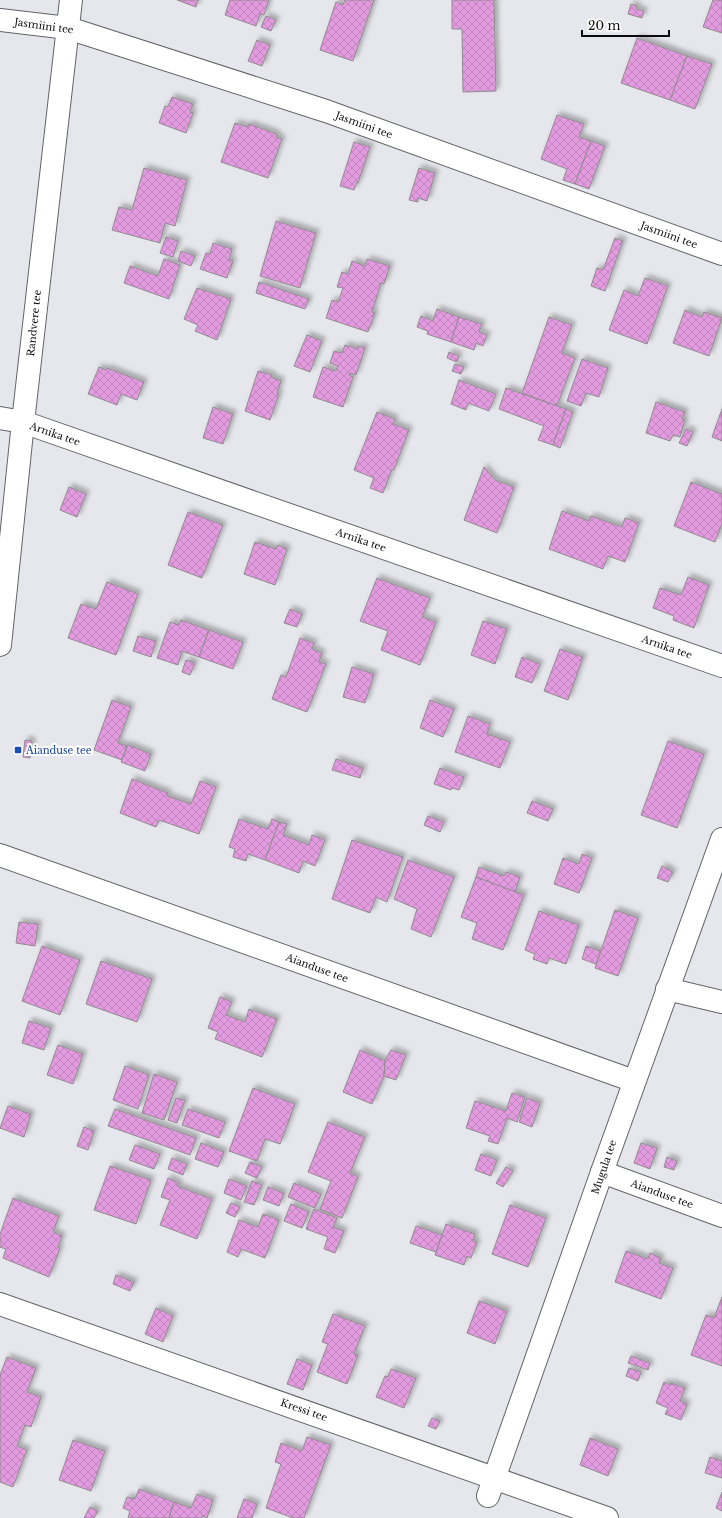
<svg xmlns="http://www.w3.org/2000/svg" width="722" height="1518" font-family="'Libre Baskerville',serif">
  <style>
    .building { fill: url(#building-cross-hatch); stroke: #8f8b8f; filter: url(#shadow) }
    .lines { fill: none; stroke-linecap: round; stroke-linejoin: round }
    .street-casing { stroke: #626367; stroke-width: 24 }
    .secondary-casing { stroke: #626367; stroke-width: 24 }
    .street { stroke: #fff; stroke-width: 22 }
    .secondary { stroke: #fff; stroke-width: 22 }
    .transit-dot { fill: #1a4fb4; stroke: #fff; stroke-width: 1.5 }
    .labels { text-anchor: middle; dominant-baseline: central; stroke-width: 4; stroke-linejoin: round; paint-order: stroke }
    .street-label { font-size: 10px; fill: #0b0b0d; stroke: #fff }
    .transit-label { font-size: 10px; fill: #164399; stroke: #fff; text-anchor: start }
  </style>
  <defs>
    <pattern id="building-cross-hatch" width="8" height="8" patternUnits="userSpaceOnUse"><rect width="8" height="8" fill="#e39bdf"/><path d="M0 0l8 8M0 8l8-8" fill="none" stroke="#c184be"/></pattern>
    <filter id="shadow"><feDropShadow dx="3.5" dy="-3.5" stdDeviation="2" flood-color="#0004"/></filter>
  </defs>
  <rect width="100%" height="100%" fill="#e6e7ec"/>
  <g class="building">
    <polygon points="177,0 198,0 196,7"/>
    <polygon points="230,0 269,0 264,15 260,14 256,26 225,15"/>
    <polygon points="345,0 374,0 353,61 320,50 336,2 343,5"/>
    <polygon points="452,0 494,0 496,91 463,92 462,29 452,29"/>
    <polygon points="713,0 722,0 722,33 703,27"/>
    <polygon points="631,4 637,6 636,9 644,11 642,18 628,14"/>
    <polygon points="266,16 276,20 271,31 261,27"/>
    <polygon points="637,38 687,56 670,100 621,83"/>
    <polygon points="257,40 270,45 262,66 248,61"/>
    <polygon points="687,56 712,64 695,109 670,100"/>
    <polygon points="172,97 193,104 190,112 193,113 186,133 159,123 165,106 168,107"/>
    <polygon points="557,115 584,124 579,137 591,141 575,184 563,180 567,169 541,159"/>
    <polygon points="235,123 248,127 249,124 277,134 276,137 282,139 268,178 221,162"/>
    <polygon points="591,141 605,146 589,189 575,184"/>
    <polygon points="354,142 370,147 358,183 357,182 354,190 340,186"/>
    <polygon points="144,168 187,180 175,226 165,223 160,243 112,230 119,207 132,210"/>
    <polygon points="419,168 435,173 427,201 418,198 418,202 409,200"/>
    <polygon points="276,221 316,233 300,288 260,276"/>
    <polygon points="166,237 178,241 173,257 160,253"/>
    <polygon points="615,238 623,241 605,291 591,286 597,268 603,270"/>
    <polygon points="213,243 232,249 229,260 233,261 227,278 200,269 206,253 210,254"/>
    <polygon points="181,251 195,256 191,266 178,261"/>
    <polygon points="164,259 180,265 169,299 124,283 130,266 158,276"/>
    <polygon points="367,259 390,266 384,284 381,283 372,312 375,313 368,332 326,318 332,300 338,302 343,288 337,287 342,272 348,274 352,261 365,266"/>
    <polygon points="645,278 668,286 647,344 609,330 624,290 638,296"/>
    <polygon points="259,282 309,299 305,309 256,293"/>
    <polygon points="197,288 231,299 217,340 195,331 198,325 184,319"/>
    <polygon points="437,309 459,317 451,342 427,334 428,331 417,327 421,316 433,321"/>
    <polygon points="685,310 702,317 704,312 722,318 709,356 673,343"/>
    <polygon points="459,317 482,324 479,332 487,335 483,346 476,343 474,350 451,342"/>
    <polygon points="549,317 572,325 562,353 575,358 557,406 522,393"/>
    <polygon points="307,335 322,341 310,372 294,366"/>
    <polygon points="345,345 358,349 358,346 365,348 356,375 350,373 349,375 353,377 343,407 313,397 323,367 336,371 338,366 330,363 334,351 342,353"/>
    <polygon points="449,352 459,356 457,362 447,358"/>
    <polygon points="582,359 608,368 599,397 586,393 581,406 567,401"/>
    <polygon points="455,364 464,367 461,374 452,371"/>
    <polygon points="99,367 106,370 107,368 144,382 137,400 121,394 117,405 88,394"/>
    <polygon points="258,371 272,375 271,377 281,381 277,393 279,394 270,420 245,411"/>
    <polygon points="459,380 496,394 489,411 468,403 466,410 451,404"/>
    <polygon points="506,388 566,409 553,445 538,440 544,426 499,409"/>
    <polygon points="656,402 685,412 682,419 685,420 680,437 673,435 670,441 646,433"/>
    <polygon points="213,407 233,414 223,444 203,438"/>
    <polygon points="566,409 573,412 560,448 553,445"/>
    <polygon points="722,409 722,441 712,437"/>
    <polygon points="377,412 395,419 393,424 409,430 394,470 392,469 383,493 370,488 374,478 354,470"/>
    <polygon points="686,429 693,432 687,446 679,443"/>
    <polygon points="484,467 495,480 514,487 497,533 464,520"/>
    <polygon points="691,482 722,494 722,524 715,542 674,526"/>
    <polygon points="69,487 86,494 77,517 60,510"/>
    <polygon points="562,511 589,521 591,516 622,527 625,518 639,523 625,562 608,556 603,569 549,549"/>
    <polygon points="188,512 223,525 202,578 168,565"/>
    <polygon points="255,542 276,549 278,545 287,549 275,585 244,574"/>
    <polygon points="688,577 709,585 694,628 673,620 674,616 653,608 660,588 681,595"/>
    <polygon points="377,578 430,598 422,617 436,622 420,665 381,650 388,631 360,621"/>
    <polygon points="107,582 138,594 116,655 68,638 81,604 96,609"/>
    <polygon points="290,609 302,614 297,627 284,623"/>
    <polygon points="181,620 209,630 199,657 182,651 178,665 157,658 170,622 179,625"/>
    <polygon points="483,621 507,629 495,664 471,655"/>
    <polygon points="209,630 243,642 233,669 199,657"/>
    <polygon points="138,636 156,641 151,657 133,651"/>
    <polygon points="300,638 314,643 312,649 322,653 319,662 326,664 307,712 272,699 281,675 286,677"/>
    <polygon points="560,649 583,657 568,700 544,691"/>
    <polygon points="522,657 540,664 532,683 515,677"/>
    <polygon points="186,660 195,663 190,675 182,672"/>
    <polygon points="352,667 374,674 365,703 343,697"/>
    <polygon points="112,700 131,707 118,743 127,746 122,760 94,750"/>
    <polygon points="430,700 454,709 443,737 420,728"/>
    <polygon points="468,716 490,724 487,734 510,742 500,768 455,752"/>
    <polygon points="25,740 32,741 30,758 23,757"/>
    <polygon points="668,741 704,754 677,828 641,815"/>
    <polygon points="128,745 151,754 145,771 121,762"/>
    <polygon points="336,759 363,768 360,778 332,770"/>
    <polygon points="440,768 464,777 459,790 452,788 451,790 434,784"/>
    <polygon points="132,779 168,793 167,796 191,804 200,781 216,787 199,834 159,820 156,827 120,813"/>
    <polygon points="532,801 553,809 548,821 527,813"/>
    <polygon points="428,816 444,822 440,832 424,825"/>
    <polygon points="239,819 268,829 272,819 279,822 265,860 248,854 246,861 233,857 235,849 229,847"/>
    <polygon points="279,822 287,824 283,835 309,845 312,835 325,840 315,866 303,861 299,873 265,860"/>
    <polygon points="352,840 403,857 387,902 376,897 370,913 332,899"/>
    <polygon points="582,854 592,858 579,893 554,884 563,858 579,864"/>
    <polygon points="408,860 454,877 431,937 411,929 417,909 394,899"/>
    <polygon points="662,866 673,872 668,882 657,878"/>
    <polygon points="479,867 504,876 506,872 520,877 515,892 476,877"/>
    <polygon points="476,877 524,895 503,950 472,939 477,923 461,917"/>
    <polygon points="615,910 638,918 618,976 595,968"/>
    <polygon points="539,911 579,925 566,964 549,958 547,964 533,959 535,954 525,950"/>
    <polygon points="19,922 38,924 35,946 16,943"/>
    <polygon points="42,946 80,960 60,1015 22,1001"/>
    <polygon points="586,946 601,951 596,964 582,959"/>
    <polygon points="101,961 152,979 137,1022 86,1004"/>
    <polygon points="220,997 232,1002 226,1015 245,1022 249,1009 277,1019 262,1057 215,1039 218,1032 208,1028"/>
    <polygon points="29,1021 51,1028 44,1050 22,1043"/>
    <polygon points="58,1045 83,1054 73,1084 47,1075"/>
    <polygon points="360,1050 385,1061 384,1076 372,1104 343,1092"/>
    <polygon points="391,1050 406,1055 396,1080 384,1076 385,1061"/>
    <polygon points="125,1066 149,1075 138,1109 113,1100"/>
    <polygon points="154,1074 177,1082 164,1120 142,1113"/>
    <polygon points="253,1088 295,1104 280,1144 265,1139 257,1161 229,1151"/>
    <polygon points="512,1093 525,1097 517,1122 507,1118 498,1144 488,1141 490,1136 466,1128 475,1101 506,1111"/>
    <polygon points="176,1098 185,1100 177,1123 168,1120"/>
    <polygon points="527,1098 540,1103 532,1127 519,1122"/>
    <polygon points="8,1106 31,1114 24,1137 0,1128"/>
    <polygon points="115,1109 196,1138 190,1155 108,1126"/>
    <polygon points="188,1109 225,1122 219,1138 182,1125"/>
    <polygon points="328,1122 365,1137 350,1173 358,1177 342,1218 320,1209 331,1181 308,1172"/>
    <polygon points="84,1127 94,1131 88,1150 77,1146"/>
    <polygon points="201,1143 224,1152 218,1167 195,1159"/>
    <polygon points="641,1143 657,1148 650,1169 634,1163"/>
    <polygon points="135,1145 160,1154 154,1169 129,1160"/>
    <polygon points="481,1154 497,1160 491,1176 475,1170"/>
    <polygon points="667,1157 677,1161 674,1170 664,1167"/>
    <polygon points="172,1158 187,1164 183,1175 168,1169"/>
    <polygon points="250,1162 262,1167 257,1178 245,1173"/>
    <polygon points="110,1166 151,1180 136,1224 94,1210"/>
    <polygon points="506,1167 513,1171 503,1187 496,1183"/>
    <polygon points="168,1178 179,1183 177,1186 212,1199 197,1239 160,1225 170,1200 161,1197"/>
    <polygon points="229,1179 247,1186 241,1200 224,1193"/>
    <polygon points="252,1181 262,1185 254,1205 244,1202"/>
    <polygon points="294,1183 321,1194 315,1208 288,1197"/>
    <polygon points="268,1187 284,1193 279,1206 263,1200"/>
    <polygon points="13,1198 59,1216 53,1232 62,1236 58,1247 60,1248 49,1277 3,1258 6,1249 0,1247 0,1234"/>
    <polygon points="231,1203 240,1207 235,1217 226,1213"/>
    <polygon points="291,1204 309,1212 302,1228 284,1221"/>
    <polygon points="510,1205 546,1218 528,1267 492,1254"/>
    <polygon points="314,1209 337,1218 333,1227 344,1231 335,1253 324,1249 328,1237 306,1229"/>
    <polygon points="263,1214 279,1220 265,1258 241,1249 238,1257 227,1252 239,1220 258,1227"/>
    <polygon points="446,1224 475,1234 473,1241 477,1242 471,1258 467,1256 464,1265 435,1255"/>
    <polygon points="416,1226 442,1235 436,1252 410,1243"/>
    <polygon points="626,1251 648,1259 650,1253 661,1258 659,1263 673,1268 661,1299 615,1282"/>
    <polygon points="116,1275 134,1282 130,1291 113,1284"/>
    <polygon points="722,1297 722,1366 691,1355 706,1315 714,1318"/>
    <polygon points="479,1301 507,1311 495,1344 467,1333"/>
    <polygon points="156,1308 173,1316 163,1342 145,1334"/>
    <polygon points="333,1314 365,1326 354,1354 358,1355 347,1384 317,1372 328,1344 322,1342"/>
    <polygon points="631,1356 650,1363 648,1370 628,1363"/>
    <polygon points="7,1357 36,1368 27,1392 41,1397 31,1427 25,1425 17,1446 27,1450 13,1487 0,1482 0,1375"/>
    <polygon points="297,1359 312,1365 303,1390 287,1384"/>
    <polygon points="629,1368 641,1372 638,1381 626,1376"/>
    <polygon points="391,1369 416,1378 404,1408 376,1397 385,1376 388,1377"/>
    <polygon points="664,1382 670,1385 671,1383 685,1388 680,1401 687,1404 681,1420 665,1414 668,1408 656,1403"/>
    <polygon points="432,1418 440,1421 436,1429 428,1426"/>
    <polygon points="307,1437 331,1445 304,1518 293,1518 266,1508 281,1464 275,1462 281,1443 302,1451"/>
    <polygon points="590,1438 618,1449 608,1476 580,1465"/>
    <polygon points="73,1440 105,1451 91,1491 59,1480"/>
    <polygon points="710,1457 722,1461 722,1478 705,1473"/>
    <polygon points="139,1489 174,1502 169,1518 128,1518 130,1511 123,1508 127,1497 135,1499"/>
    <polygon points="722,1492 722,1511 716,1508"/>
    <polygon points="197,1494 213,1500 207,1518 202,1516 202,1518 169,1518 174,1502 191,1508"/>
    <polygon points="244,1499 257,1504 252,1518 237,1518"/>
    <polygon points="90,1507 98,1511 94,1518 84,1518"/>
  </g>
  <g class="lines">
    <defs>
      <g id="street">
        <polyline points="0,20 68,28 326,111 722,254"/>
        <polyline points="0,418 23,422 722,666"/>
        <polyline points="0,855 634,1081"/>
        <polyline points="667,989 722,1002"/>
        <polyline points="602,1172 722,1216"/>
        <polyline points="0,1304 607,1518"/>
        <polyline points="488,1496 602,1172 722,839"/>
      </g>
      <polyline id="secondary" points="0,645 23,422 71,0"/>
    </defs>
    <use href="#street" class="street-casing"/>
    <use href="#secondary" class="secondary-casing"/>
    <use href="#street" class="street"/>
    <use href="#secondary" class="secondary"/>
  </g>
  <rect class="transit-dot" x="14" y="746" width="8" height="8" rx="2"/>
  <g class="labels">
    <g class="street-label">
      <text transform="translate(44 26) rotate(8)">Jasmiini tee</text>
      <text transform="translate(364 125) rotate(20)">Jasmiini tee</text>
      <text transform="translate(669 235) rotate(20)">Jasmiini tee</text>
      <text transform="translate(34 323) rotate(-84)">Randvere tee</text>
      <text transform="translate(55 434) rotate(19)">Arnika tee</text>
      <text transform="translate(361 540) rotate(19)">Arnika tee</text>
      <text transform="translate(667 647) rotate(19)">Arnika tee</text>
      <text transform="translate(317 968) rotate(20)">Aianduse tee</text>
      <text transform="translate(604 1167) rotate(-71)">Mugula tee</text>
      <text transform="translate(662 1194) rotate(20)">Aianduse tee</text>
      <text transform="translate(304 1410) rotate(19)">Kressi tee</text>
    </g>
    <g class="transit-label">
      <text x="26" y="750">Aianduse tee</text>
    </g>
  </g>
  <path d="M582 30v6h87v-6" fill="none" stroke="#0b0b0d" stroke-width="2"/>
  <text x="588" y="30" font-size="12" fill="#0b0b0d" stroke="#ffffff" stroke-width="3" paint-order="stroke">20 m</text>
</svg>
